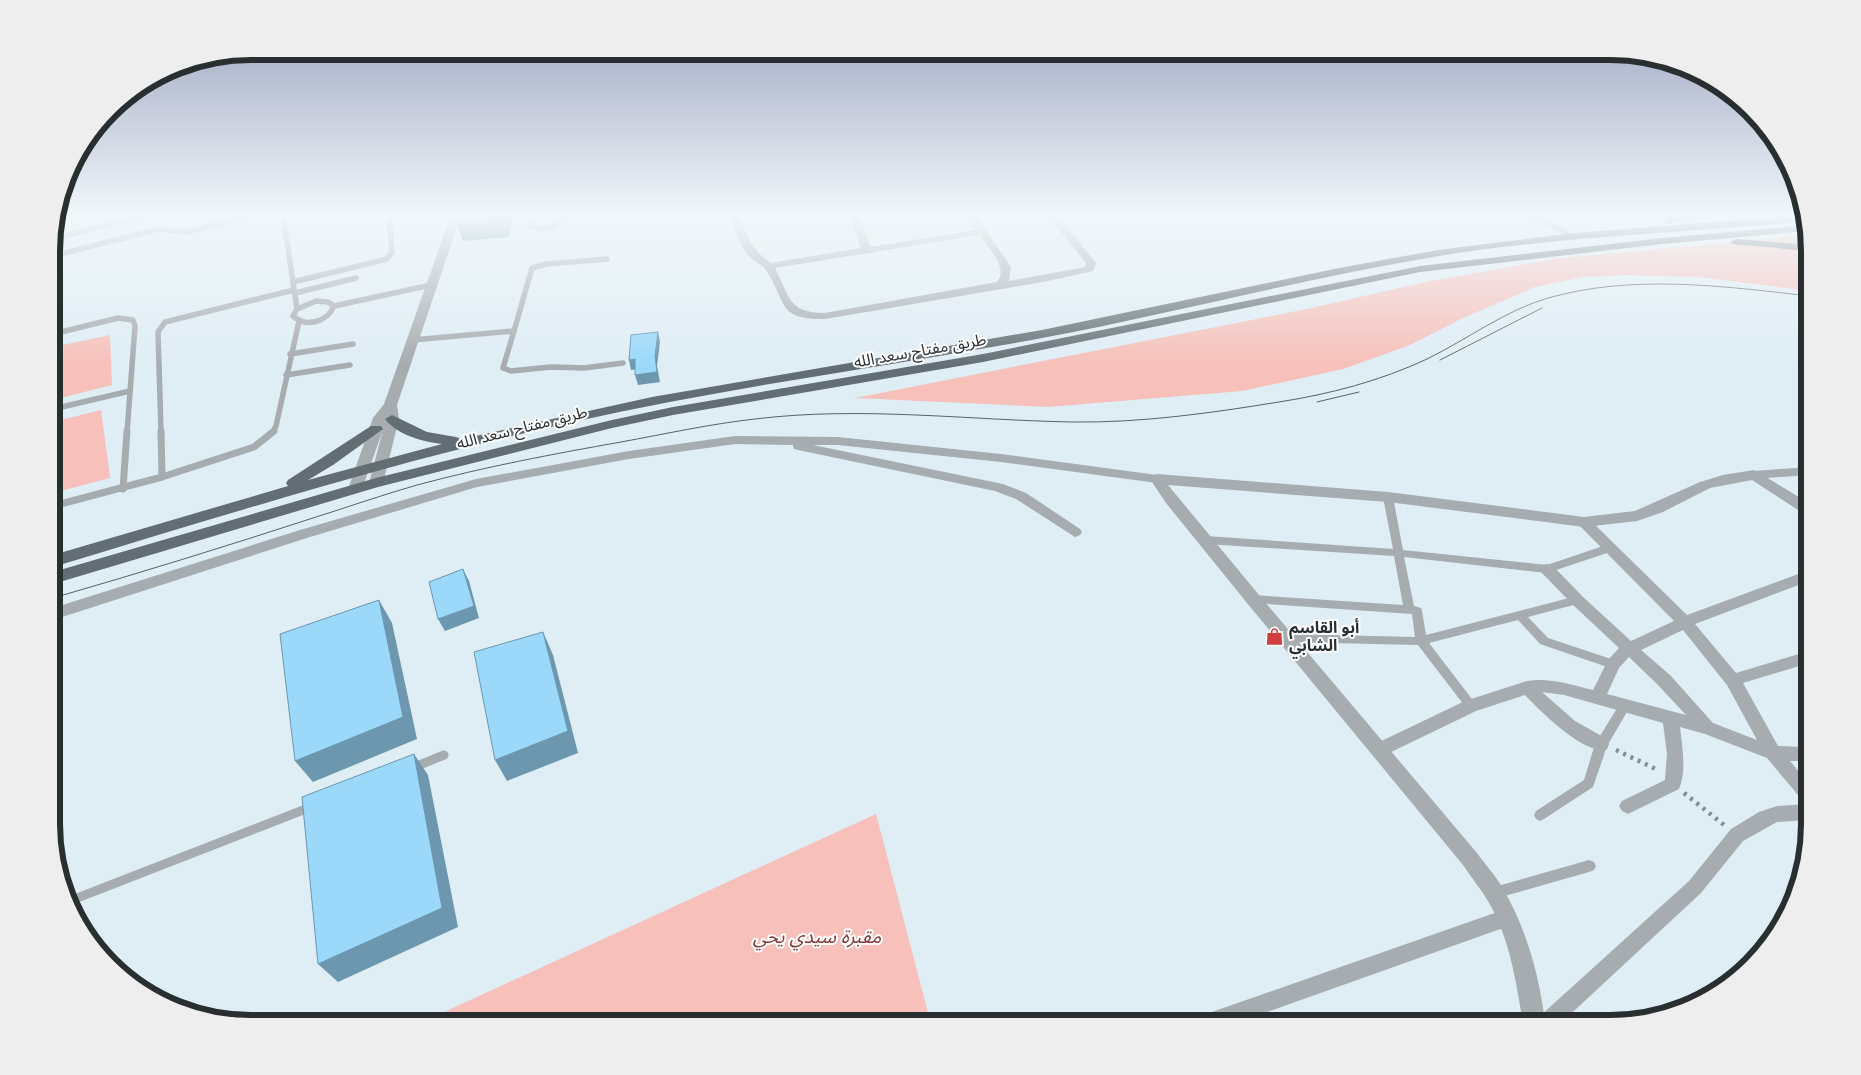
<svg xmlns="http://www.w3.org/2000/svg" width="1861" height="1075" font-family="Georgia,'Noto Sans Arabic',serif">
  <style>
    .green { fill: #f7c0ba }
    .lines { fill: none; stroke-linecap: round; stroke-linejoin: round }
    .path { stroke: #848d93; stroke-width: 4.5; stroke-dasharray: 3 5; stroke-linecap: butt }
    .service-far2 { stroke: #a6acaf; stroke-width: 5.5 }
    .service-far1 { stroke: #a6acaf; stroke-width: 7 }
    .service { stroke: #a6acaf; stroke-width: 9 }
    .pedestrian { fill: #a6acaf; fill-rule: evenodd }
    .minor { fill: #a6acaf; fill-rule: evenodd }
    .tertiary { fill: #a6acaf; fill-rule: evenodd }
    .trunk { fill: #636e74; fill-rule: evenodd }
    .tram { stroke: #596165; stroke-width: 1 }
    .shaded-wall { fill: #6c97af }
    .building { fill: #9bd8fa; stroke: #6c97af }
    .labels { text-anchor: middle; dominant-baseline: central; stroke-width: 4; stroke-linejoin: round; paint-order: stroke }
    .street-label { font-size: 16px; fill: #292e31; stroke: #fff }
    .poi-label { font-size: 16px; font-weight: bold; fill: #292e31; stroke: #fff; text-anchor: start }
    .near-park-label { font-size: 19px; font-style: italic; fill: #873935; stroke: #fff }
    .rim { fill: none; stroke: #292e31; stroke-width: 6 }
  </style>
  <rect width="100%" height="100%" fill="#dfedf5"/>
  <g class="green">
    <polygon points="1809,235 1809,291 1699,277 1626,275 1583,277 1535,287 1463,318 1410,345 1343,369 1242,391 1048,407 855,398 1307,309 1430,281 1560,258"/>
    <polygon points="110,335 112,385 53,400 53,347"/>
    <polygon points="101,410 110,478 53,493 53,422"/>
    <polygon points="876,814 931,1024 418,1024"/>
  </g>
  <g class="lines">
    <g class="path">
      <polyline points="1616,750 1658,770"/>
      <polyline points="1684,793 1724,825"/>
    </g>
    <g class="service-far2">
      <polyline points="283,215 297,309"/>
      <polyline points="1527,215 1544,221 1552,215"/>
      <polyline points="1544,221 1575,237"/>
      <polyline points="53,256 159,229 186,232 257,215"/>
      <polyline points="293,282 387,259 392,252 389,215"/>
      <polyline points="295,293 356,278"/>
      <path d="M316 301 328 302 334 306C327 322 306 328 293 316L297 309Z"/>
      <polyline points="334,306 431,285"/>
      <polyline points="514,331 532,268 546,264 607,259"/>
      <polyline points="53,334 118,318 133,320 135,326 127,432"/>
      <polyline points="412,340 514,331 503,368 511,371 551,367 584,368 623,363"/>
      <polyline points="290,354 353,344"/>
      <polyline points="286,375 350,365"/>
      <polyline points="53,409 130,391"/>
      <polyline points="161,432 158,332 165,322 294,290"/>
      <polyline points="273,432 276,426 299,321"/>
    </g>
    <g class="service-far1">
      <polyline points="161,431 162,477"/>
      <polyline points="123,489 127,431"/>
      <polyline points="53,506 162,477 254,447 274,431"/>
    </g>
    <g class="service">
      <polyline points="412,768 444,755"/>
      <polyline points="72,900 311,807"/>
    </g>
    <g class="pedestrian">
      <polygon points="1388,494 1393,497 1403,550 1547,565 1609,544 1613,545 1614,548 1613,551 1547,573 1404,557 1414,606 1421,608 1422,611 1426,635 1577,596 1581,597 1582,600 1581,603 1528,617 1548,638 1617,661 1619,664 1617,667 1613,669 1540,644 1518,620 1429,643 1475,703 1477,706 1475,709 1471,711 1467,709 1418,645 1287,642 1283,641 1282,638 1283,635 1287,634 1415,637 1412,614 1253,603 1249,602 1248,599 1249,596 1253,595 1403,605 1394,556 1206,544 1201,540 1206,536 1393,549 1383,497"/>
      <polygon points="1625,700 1629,702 1631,705 1607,746 1593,787 1544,819 1540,821 1536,819 1534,815 1536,811 1584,780 1595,744 1621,702"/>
      <polygon points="1589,860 1594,862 1596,866 1594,870 1589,872 1494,899 1489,898 1487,893 1489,888 1494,887"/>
    </g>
    <g class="minor">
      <polygon points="135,215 151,215 149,217 53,242 53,236"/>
      <path d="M526 215H536L537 225C547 227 554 222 561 215H571C560 229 546 235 529 229Z"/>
      <path d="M729 215H739C749 238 749 248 771 263L861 248 849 215H859L870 247 976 230 966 215H976L1011 267 1009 281 1085 267 1086 263 1047 215H1057L1096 263 1093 271 1043 282 825 319C775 320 788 301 765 269 762 264 754 262 750 257 739 247 735 228 729 215ZM980 235C988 248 1009 268 997 282L825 313C788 313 790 297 775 268Z"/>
      <polygon points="735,436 838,437 1001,454 1157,475 1162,476 1163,479 1162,482 1157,483 1001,462 838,445 813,445 1003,484 1026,493 1080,529 1082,532 1080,535 1075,537 1016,499 995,491 798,450 794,449 793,445 735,444 629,459 477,487 310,537 53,620 53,608 300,530 476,479 629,451"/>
      <polygon points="1809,467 1809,475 1754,479 1749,478 1748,475 1749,472 1754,471"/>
      <path d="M1584 517 1589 519 1687 615 1809 570V581L1695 624 1736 673 1809 651V663L1743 683 1778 746 1803 747 1809 745V759L1803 761H1790L1809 784V804L1803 801 1767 758 1705 734 1680 727C1682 746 1687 771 1679 789L1634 811 1628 814 1622 811 1619 806 1622 801 1665 780 1667 754 1663 723 1564 695 1542 692 1575 721 1607 739 1609 744 1607 749C1586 757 1539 710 1525 695L1476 711 1385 755 1379 757 1373 755 1371 750 1373 745 1465 701 1527 681C1549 677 1572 685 1593 690L1608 660 1619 648 1572 604 1542 573 1540 569 1542 565 1547 564 1552 565 1582 596 1631 641 1674 621 1579 525 1577 522 1579 519ZM1683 630 1727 685 1757 740 1713 723 1670 675 1641 650ZM1629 657 1658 685 1686 715 1607 694 1619 668Z"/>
      <polygon points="1809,804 1809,820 1777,822 1743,841 1701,893 1561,1023 1537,1023 1540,1016 1689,881 1731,829 1759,812 1777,806"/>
      <polygon points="1506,909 1513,912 1515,918 1513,924 1506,927 1236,1023 1199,1023 1202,1016 1209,1013"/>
    </g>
    <g class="tertiary">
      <polygon points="451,215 461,215 397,405 399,419 383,483 381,486 371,486 369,483 383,430 362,489 360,492 350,492 348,489 373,418 384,404"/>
      <path d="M1754 470 1809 503V515L1804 514 1752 480 1710 488 1663 512 1637 521 1584 527 1388 502 1168 485 1259 595 1477 853C1485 864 1495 875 1502 887 1526 927 1540 977 1545 1023H1523C1516 982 1510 938 1488 901 1480 888 1471 877 1463 865L1247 603 1166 503 1150 479 1152 476 1157 474 1388 492 1584 517 1635 511 1700 482 1723 475Z"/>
    </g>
    <g class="trunk">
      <polygon points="1681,215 1699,215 1698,217 1669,224 1664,221 1665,219"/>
      <path d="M1803 215 1806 221C1684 233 1561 236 1439 256 1306 278 1175 313 1042 338 886 367 728 387 573 422 397 461 225 515 53 567V555L288 486 286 483 288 480 371 426H381L383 429 333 465 308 480 442 444C424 442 397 435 385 419L392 415 427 432 456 437 462 439 652 397 1042 330 1339 268 1438 250 1575 233Z"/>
      <polygon points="1807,225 1807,231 1662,244 1420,272 983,362 673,415 612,428 378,487 53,584 53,572 376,478 612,420 673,407 983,354 1420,266 1662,238"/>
      <polygon points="1736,239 1809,245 1809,251 1732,244 1731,242"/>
    </g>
    <g class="tram">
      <polyline points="1440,360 1542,308"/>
      <polyline points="1317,402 1359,392"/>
      <path d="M53 598C140 573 227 546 313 518 348 507 382 495 417 485 484 467 553 454 621 442 665 434 710 424 755 419 861 406 966 420 1072 422 1141 423 1211 413 1279 402 1330 394 1380 381 1427 359 1468 339 1504 311 1548 298 1633 274 1722 286 1809 296"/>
    </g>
  </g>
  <g class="shaded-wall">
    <polygon points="505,215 513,215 509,237 463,241 457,225"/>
    <polygon points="658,332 660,342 657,366 660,382 638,385 635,375 655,356"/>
    <polygon points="635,359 637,369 631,370 629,360"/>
    <polygon points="463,569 469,581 479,618 445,631 438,619"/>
    <polygon points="379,600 392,623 417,739 313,782 295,761"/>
    <polygon points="543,632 553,655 578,753 507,781 495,760"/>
    <polygon points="414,754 428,775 458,927 338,982 318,964"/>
  </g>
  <g class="building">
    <polygon points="460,215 505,215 504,220 457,225"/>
    <polygon points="658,332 655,356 657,372 635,375 635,359 629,360 631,335"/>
    <polygon points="463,569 474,606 438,619 429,582"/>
    <polygon points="379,600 403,717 295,761 280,634"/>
    <polygon points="543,632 568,731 495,760 474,652"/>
    <polygon points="414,754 442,908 318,964 302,797"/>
  </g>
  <linearGradient id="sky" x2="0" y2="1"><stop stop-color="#99a1be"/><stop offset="0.59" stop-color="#f1f7fa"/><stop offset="1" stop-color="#f1f7fa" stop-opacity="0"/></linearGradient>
  <rect width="1861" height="366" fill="url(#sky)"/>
  <defs>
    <symbol id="shop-bare" viewBox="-9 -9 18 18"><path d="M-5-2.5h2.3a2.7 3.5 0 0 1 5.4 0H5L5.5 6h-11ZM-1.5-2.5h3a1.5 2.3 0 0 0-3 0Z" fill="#ce3f3e" stroke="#fff" stroke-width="2.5" paint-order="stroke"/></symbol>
  </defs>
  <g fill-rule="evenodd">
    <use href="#shop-bare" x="1262" y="624" width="25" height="25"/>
  </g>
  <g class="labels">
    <g class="street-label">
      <text transform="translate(920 351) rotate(-10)">طريق مفتاح سعد الله</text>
      <text transform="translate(522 428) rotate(-14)">طريق مفتاح سعد الله</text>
    </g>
    <g class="poi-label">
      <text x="1289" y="628">أبو القاسم<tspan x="1289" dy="18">الشابي</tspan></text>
    </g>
    <g class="near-park-label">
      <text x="817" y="937">مقبرة سيدي يحي</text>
    </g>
  </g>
  <path d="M0 0H1861V1075H0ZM251 60H1610A191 191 0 0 1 1801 251V824A191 191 0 0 1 1610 1015H251A191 191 0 0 1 60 824V251A191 191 0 0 1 251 60Z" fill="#eeeeef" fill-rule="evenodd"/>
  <path class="rim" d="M251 60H1610A191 191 0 0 1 1801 251V824A191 191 0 0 1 1610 1015H251A191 191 0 0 1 60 824V251A191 191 0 0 1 251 60Z"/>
</svg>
